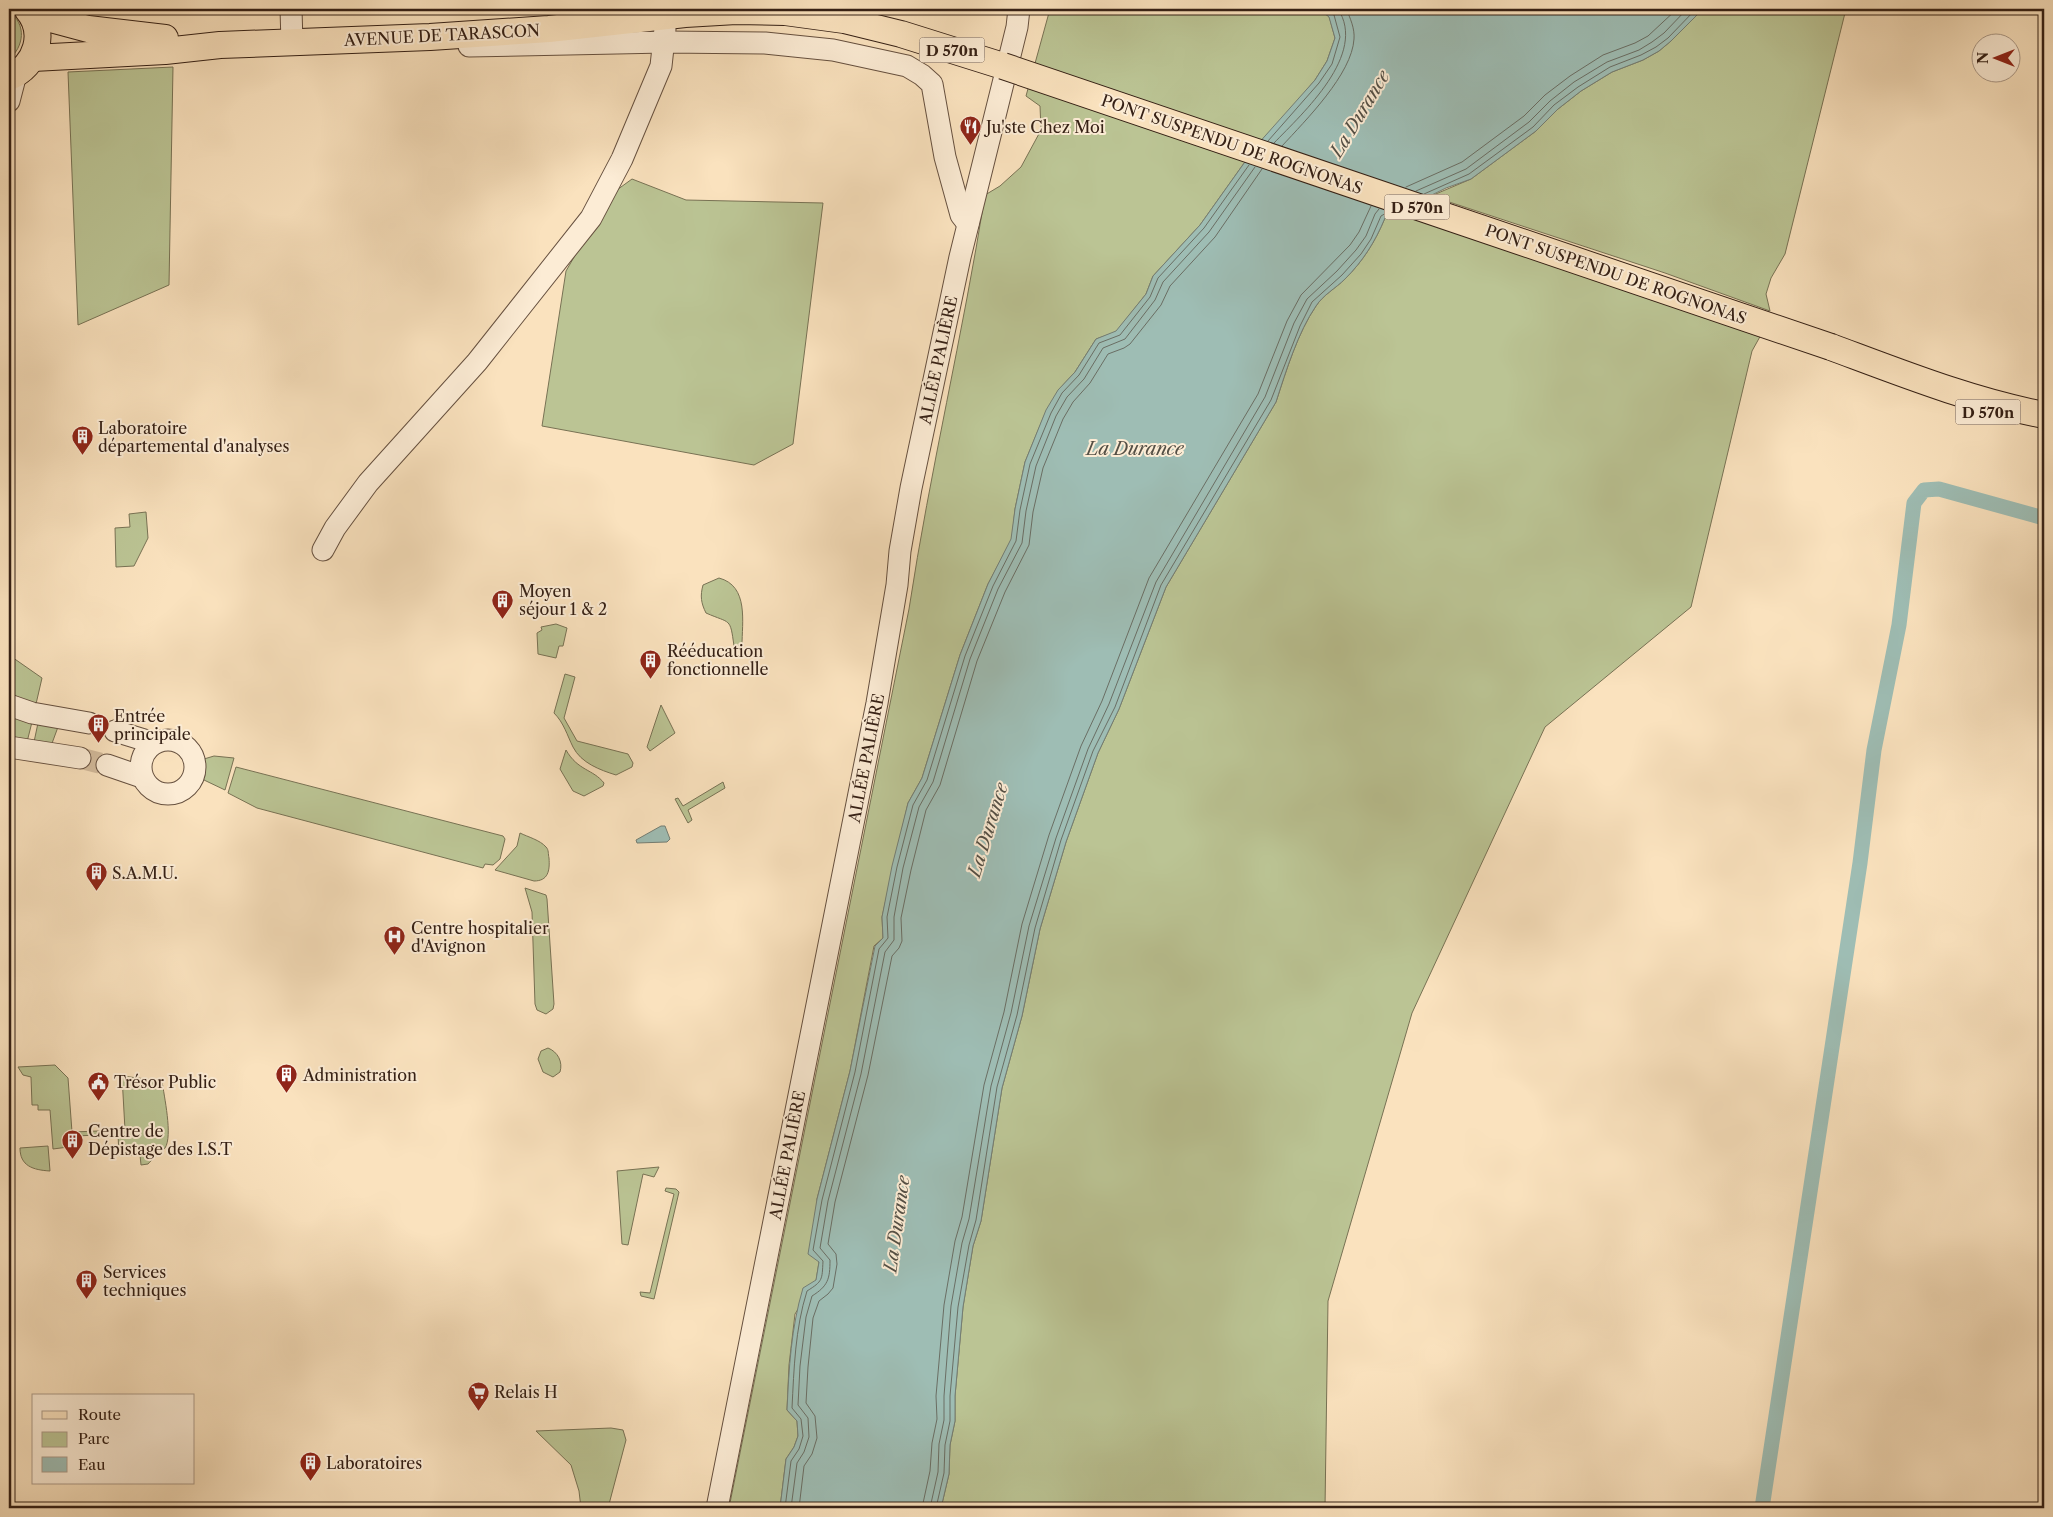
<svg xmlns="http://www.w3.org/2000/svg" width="2053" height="1517" font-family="'Libre Caslon Text',serif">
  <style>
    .green { fill: #bbc494; stroke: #787254 }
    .water { fill: #9ebdb4; stroke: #747e74 }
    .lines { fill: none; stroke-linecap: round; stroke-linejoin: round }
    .shore { stroke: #6a6e64; stroke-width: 1 }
    .stream { stroke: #747e74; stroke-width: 4.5 }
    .canal { stroke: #9ebdb4; stroke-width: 15 }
    .minor-tunnel { stroke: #d3bb9c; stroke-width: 21; stroke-dasharray: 21 11; stroke-linecap: butt }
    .minor-casing { stroke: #66503f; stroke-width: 23 }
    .major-casing { stroke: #352015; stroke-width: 28 }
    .minor { stroke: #fcecd5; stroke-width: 21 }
    .major { stroke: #fae2be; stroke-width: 26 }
    .major-bridge-casing { stroke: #352015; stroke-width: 28; stroke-linecap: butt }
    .major-bridge { stroke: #fae2be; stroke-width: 26 }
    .labels { text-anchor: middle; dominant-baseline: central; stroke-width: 4; stroke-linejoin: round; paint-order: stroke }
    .shield { fill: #fcecd5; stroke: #715d4f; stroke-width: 1 }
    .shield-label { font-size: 15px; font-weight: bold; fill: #352015 }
    .street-label { font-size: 16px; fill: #352015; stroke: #fcecd5 }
    .poi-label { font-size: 16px; fill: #352015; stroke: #fcecd5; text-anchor: start }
    .water-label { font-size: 18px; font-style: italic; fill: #544f45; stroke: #fcecd5 }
  </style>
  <rect width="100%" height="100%" fill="#fae2be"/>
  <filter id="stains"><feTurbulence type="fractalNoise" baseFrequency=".004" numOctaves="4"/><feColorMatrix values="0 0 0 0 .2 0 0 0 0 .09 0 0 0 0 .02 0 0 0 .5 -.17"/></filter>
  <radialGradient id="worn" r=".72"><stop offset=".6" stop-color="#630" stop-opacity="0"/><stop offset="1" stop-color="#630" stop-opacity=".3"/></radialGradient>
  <g class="green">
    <path d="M1050 9H1319L1329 16 1335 38 1327 61 1315 80 1285 116 1257 145 1200 225 1153 276 1146 294 1116 332 1096 339 1075 372 1063 385 1044 416 1025 462 1015 509 1012 539 988 584 960 655 922 778 908 803 882 917 883 938 874 946 850 1071 817 1199 819 1262 816 1281 795 1314 789 1365 787 1410 797 1421 798 1436 794 1447 786 1459 780 1508H729L909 609C930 471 963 334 985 195L1000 186 1021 167 1041 130 1040 106 1026 96Z"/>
    <polygon points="1703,9 1846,9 1785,254 1771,278 1766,294 1770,311 1665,273 1431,196 1471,179 1536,131 1558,109 1581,91 1612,72 1643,60 1659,51 1671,41"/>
    <path d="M9 12C27 24 24 47 9 59Z"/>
    <polygon points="173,67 169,285 78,325 68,72"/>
    <polygon points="632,179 686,200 823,203 793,444 754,465 542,426 566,271 610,195"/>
    <path d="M1397 212 1762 333 1752 351 1691 607 1545 727 1412 1013 1328 1301 1325 1508H941L949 1474 950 1445 955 1421V1396L963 1307 973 1246 981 1221 1002 1088 1022 1016 1040 929 1066 842 1098 753 1119 709 1166 587 1276 402C1286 371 1298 332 1316 306 1323 295 1336 288 1345 279 1363 261 1375 242 1385 218Z"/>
    <polygon points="146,512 148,538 134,566 116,567 115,528 130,527 129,514"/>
    <path d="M719 578C749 586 742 622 742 646H734C730 617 731 624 706 613 701 603 700 596 703 585Z"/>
    <polygon points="556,624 567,628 563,646 559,646 556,658 538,654 537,633 542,630 541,627"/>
    <polygon points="9,655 42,678 36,704 9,697"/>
    <path d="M565 674 575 677 564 718 577 741 628 754 633 763 632 767 616 775C600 770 581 763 573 747 567 735 564 723 554 713Z"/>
    <polygon points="661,705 675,733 650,751 647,747"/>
    <polygon points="9,716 32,722 27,742 9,740"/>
    <polygon points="38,723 58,727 51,746 34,742"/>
    <path d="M566 750C578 771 593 769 604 783L603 786 584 796 573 791 560 769Z"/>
    <polygon points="214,756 234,758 225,790 204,780 202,776 204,759"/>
    <polygon points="236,767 503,836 505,839 500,859 493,865 485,864 483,868 257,808 228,793"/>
    <polygon points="723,782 725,788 688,810 692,820 688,823 675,799 678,798 683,806"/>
    <path d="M520 833C528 837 540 840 546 847 549 850 548 854 549 858 550 871 548 881 534 881L495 870 517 846Z"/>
    <polygon points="525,888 546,895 547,899 554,1004 553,1009 546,1014 537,1010 535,1004 532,912"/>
    <path d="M548 1048C558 1052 563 1062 560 1072L553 1077 543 1072 538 1059 541 1051Z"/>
    <path d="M55 1065 68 1078 72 1132 125 1130 122 1076 162 1081C164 1096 173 1136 165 1148 162 1152 153 1158 148 1164L141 1165 140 1155 119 1156 118 1134 76 1136V1146L53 1149 50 1110H38V1105H32L31 1077 23 1075 18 1067Z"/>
    <path d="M48 1146 50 1171C33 1170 20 1166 20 1148Z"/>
    <polygon points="659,1167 654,1177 643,1174 628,1245 622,1244 617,1171"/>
    <polygon points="666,1188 676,1189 679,1192 654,1299 641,1296 640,1292 650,1293 674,1194 665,1191"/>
    <polygon points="611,1428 623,1430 626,1440 608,1508 581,1508 579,1491 571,1465 536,1431"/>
  </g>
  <g class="water">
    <path d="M1319 9H1703L1671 41 1659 51 1643 60 1612 72 1581 91 1558 109 1536 131 1471 179 1446 188 1385 218C1375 242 1363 261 1345 279 1336 288 1323 295 1316 306 1298 332 1286 371 1276 402L1166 587 1119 709 1098 753 1066 842 1040 929 1022 1016 1002 1088 981 1221 973 1246 963 1307 955 1396V1421L950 1445 949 1474 941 1508H780L786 1459 794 1447 798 1436 797 1421 787 1410C789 1368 791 1328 803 1288L816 1280 819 1262 808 1254 817 1199 850 1071 875 946 883 938 882 917 892 866 908 803 922 778 960 655 988 584 1011 539 1015 509 1025 462 1046 410 1058 390 1075 372 1096 339 1116 331 1146 294 1153 276 1200 225 1257 145 1315 80 1327 61 1335 38 1329 17Z"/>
    <polygon points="661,826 665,826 670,839 667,842 637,843 636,840"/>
  </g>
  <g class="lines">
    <g class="shore">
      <polyline points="1268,141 1319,83 1332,64 1340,37 1334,15 1327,9"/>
      <path d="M1274 143C1303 113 1368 54 1338 9"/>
      <path d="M1282 146C1306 120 1352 74 1354 39 1355 29 1350 17 1346 9"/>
      <polyline points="1406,187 1462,162 1524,116 1545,95 1570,76 1603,55 1635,43 1648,36 1677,9"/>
      <polyline points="1416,191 1466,169 1529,122 1550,101 1574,82 1607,62 1639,50 1652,42 1664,33 1687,9"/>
      <polyline points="1424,194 1469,174 1533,127 1554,105 1578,87 1610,67 1641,55 1656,47 1668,38 1696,9"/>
      <path d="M785 1508 791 1461 799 1449 803 1436 801 1419 792 1408C794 1369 795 1329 807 1291 823 1281 822 1280 823 1261L813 1250 822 1200 855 1072 879 949 888 938 887 917 897 867 913 805 927 780 965 656 993 586 1016 541 1020 510 1030 464 1051 413 1062 393 1079 375 1099 343 1120 335 1150 297 1158 278 1204 228 1249 165"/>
      <path d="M791 1508 797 1463 804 1452 809 1437 808 1418 798 1405 800 1366 806 1317 812 1296C828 1286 830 1279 830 1260L820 1248 828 1201 861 1074 885 952 894 940V917L903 868 919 807 933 782 970 659 998 589 1022 543 1026 511 1036 466 1056 416 1067 397 1084 379 1103 348 1125 339 1155 300 1163 282 1209 232 1255 167"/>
      <polyline points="799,1508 804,1466 812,1454 817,1438 815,1416 806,1403 808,1367 813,1318 819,1301 828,1294 833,1288 837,1264 836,1254 828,1244 835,1202 868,1075 892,956 899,948 902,941 901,918 911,870 926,810 940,785 977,661 1005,592 1029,545 1033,512 1043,468 1063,419 1073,402 1090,383 1108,354 1124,348 1130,344 1161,305 1170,286 1215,237 1262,169"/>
      <polyline points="922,1508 930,1471 932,1443 937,1419 936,1396 944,1305 955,1241 962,1217 984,1085 1004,1012 1022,924 1049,835 1081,746 1102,701 1149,578 1258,394 1287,321 1301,295 1350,245 1359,232 1371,206"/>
      <polyline points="930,1508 938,1472 939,1444 944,1420 944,1396 951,1306 962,1243 969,1219 991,1086 1011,1013 1029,926 1056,838 1088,749 1109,704 1156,582 1265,397 1294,323 1307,299 1337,271 1356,250 1366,236 1375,214 1379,209"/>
      <polyline points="936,1508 944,1473 945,1445 950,1421 950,1396 958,1307 969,1245 976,1220 997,1087 1017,1015 1035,928 1061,840 1093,751 1115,707 1161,585 1271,400 1300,326 1312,302 1342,275 1361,254 1371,239 1381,216 1388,212"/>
    </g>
    <polyline class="stream" points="467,9 477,9"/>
    <polyline class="canal" points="1762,1508 1860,863 1874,750 1899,625 1914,503 1924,490 1939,489 2044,518"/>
    <polyline class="minor-tunnel" points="80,758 107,765"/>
    <defs>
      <g id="minor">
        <polyline points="291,9 292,43"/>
        <polyline points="469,46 665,42 765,43 833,50 907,66 922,75 932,84 945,157 961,215 968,224"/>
        <polyline points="9,101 16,74"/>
        <polyline points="323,550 335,528 368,483 477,362 591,218 622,159 661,66 665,29"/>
        <polyline points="9,705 32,713 89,723"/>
        <polyline points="115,731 154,743"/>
        <circle cx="168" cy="767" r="27"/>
        <polyline points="9,747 80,758"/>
        <polyline points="107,765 142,777"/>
        <polyline points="717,1508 877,703 897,585 900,551 911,488 960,257 1017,27 1019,9"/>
      </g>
      <g id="major">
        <polyline points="32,14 88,29 165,38"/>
        <polyline points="33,58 165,51 220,45 430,37 549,29 685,14 736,11 785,12 844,20 901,34 1003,66"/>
        <path d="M9 77C37 66 47 32 27 9"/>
        <path d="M1831 347C1901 373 1971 401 2044 415"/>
      </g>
    </defs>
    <use href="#minor" class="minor-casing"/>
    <use href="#major" class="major-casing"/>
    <use href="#minor" class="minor"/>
    <use href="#major" class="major"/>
    <defs>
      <polyline id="major-bridge" points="1003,66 1831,347"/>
    </defs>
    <use href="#major-bridge" class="major-bridge-casing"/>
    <use href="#major-bridge" class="major-bridge"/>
  </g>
  <defs>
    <symbol id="restaurant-pin" viewBox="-11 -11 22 30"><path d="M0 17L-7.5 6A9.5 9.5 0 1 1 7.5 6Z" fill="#8f2418" stroke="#fcecd5"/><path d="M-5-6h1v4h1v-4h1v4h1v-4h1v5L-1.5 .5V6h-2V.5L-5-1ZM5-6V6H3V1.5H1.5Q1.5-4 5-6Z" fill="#fff"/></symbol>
    <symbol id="building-pin" viewBox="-11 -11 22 30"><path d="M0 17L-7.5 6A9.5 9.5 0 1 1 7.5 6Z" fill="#8f2418" stroke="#fcecd5"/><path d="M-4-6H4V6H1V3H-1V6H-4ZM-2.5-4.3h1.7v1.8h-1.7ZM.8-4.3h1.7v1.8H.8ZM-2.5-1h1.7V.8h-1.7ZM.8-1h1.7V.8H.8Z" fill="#fff"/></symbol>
    <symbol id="hospital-pin" viewBox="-11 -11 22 30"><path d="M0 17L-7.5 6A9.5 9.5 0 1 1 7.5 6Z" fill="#8f2418" stroke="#fcecd5"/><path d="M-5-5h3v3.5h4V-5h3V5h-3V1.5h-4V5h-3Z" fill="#fff"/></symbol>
    <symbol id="civic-pin" viewBox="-11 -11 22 30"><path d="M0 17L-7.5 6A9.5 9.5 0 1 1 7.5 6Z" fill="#8f2418" stroke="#fcecd5"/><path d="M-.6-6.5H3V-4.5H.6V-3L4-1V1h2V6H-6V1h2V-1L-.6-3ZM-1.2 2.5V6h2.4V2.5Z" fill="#fff"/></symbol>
    <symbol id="supermarket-pin" viewBox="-11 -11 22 30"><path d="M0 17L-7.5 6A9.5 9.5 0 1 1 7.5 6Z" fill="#8f2418" stroke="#fcecd5"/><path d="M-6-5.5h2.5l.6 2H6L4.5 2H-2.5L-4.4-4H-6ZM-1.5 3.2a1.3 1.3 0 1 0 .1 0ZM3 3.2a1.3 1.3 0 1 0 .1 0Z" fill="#fff"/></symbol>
  </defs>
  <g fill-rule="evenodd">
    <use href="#restaurant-pin" x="958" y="114" width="25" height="34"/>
    <use href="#building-pin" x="70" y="424" width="25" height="34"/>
    <use href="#building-pin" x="490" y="588" width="25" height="34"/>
    <use href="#building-pin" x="638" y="648" width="25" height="34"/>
    <use href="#building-pin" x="86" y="712" width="25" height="34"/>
    <use href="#building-pin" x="84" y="860" width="25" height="34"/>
    <use href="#hospital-pin" x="382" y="924" width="25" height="34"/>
    <use href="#building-pin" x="274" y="1062" width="25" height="34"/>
    <use href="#civic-pin" x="86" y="1070" width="25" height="34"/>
    <use href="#building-pin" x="60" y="1128" width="25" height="34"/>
    <use href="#building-pin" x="74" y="1268" width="25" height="34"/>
    <use href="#supermarket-pin" x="466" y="1380" width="25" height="34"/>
    <use href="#building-pin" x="298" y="1450" width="25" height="34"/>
  </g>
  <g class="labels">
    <g class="shield">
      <rect x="919.5" y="37.5" width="65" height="25" rx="4"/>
      <rect x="1384.5" y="194.5" width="65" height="25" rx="4"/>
      <rect x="1955.5" y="399.5" width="65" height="25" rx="4"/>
    </g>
    <g class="shield-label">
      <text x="952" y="50">D 570n</text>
      <text x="1417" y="207">D 570n</text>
      <text x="1988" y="412">D 570n</text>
    </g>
    <g class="street-label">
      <text transform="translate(442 35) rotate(-3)">AVENUE DE TARASCON</text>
      <text transform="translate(1232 144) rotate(19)">PONT SUSPENDU DE ROGNONAS</text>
      <text transform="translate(1616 274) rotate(19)">PONT SUSPENDU DE ROGNONAS</text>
      <text transform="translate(938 360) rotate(-78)">ALLÉE PALIÈRE</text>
      <text transform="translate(866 758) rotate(-79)">ALLÉE PALIÈRE</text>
      <text transform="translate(787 1155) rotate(-79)">ALLÉE PALIÈRE</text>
    </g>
    <g class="poi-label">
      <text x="986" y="127">Ju'ste Chez Moi</text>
      <text x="98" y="428">Laboratoire<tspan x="98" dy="18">départemental d'analyses</tspan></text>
      <text x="519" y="591">Moyen<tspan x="519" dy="18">séjour 1 &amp; 2</tspan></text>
      <text x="667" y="651">Rééducation<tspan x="667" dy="18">fonctionnelle</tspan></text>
      <text x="114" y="716">Entrée<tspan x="114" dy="18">principale</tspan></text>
      <text x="112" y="873">S.A.M.U.</text>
      <text x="411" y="928">Centre hospitalier<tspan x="411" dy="18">d'Avignon</tspan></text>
      <text x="303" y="1075">Administration</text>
      <text x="114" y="1082">Trésor Public</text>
      <text x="88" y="1131">Centre de<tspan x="88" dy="18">Dépistage des I.S.T</tspan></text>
      <text x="103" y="1272">Services<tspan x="103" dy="18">techniques</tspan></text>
      <text x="494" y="1392">Relais H</text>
      <text x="326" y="1463">Laboratoires</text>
    </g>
    <g class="water-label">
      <text transform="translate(1360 114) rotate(-59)">La Durance</text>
      <text x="1135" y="449">La Durance</text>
      <text transform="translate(988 830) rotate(-73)">La Durance</text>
      <text transform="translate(897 1224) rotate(-82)">La Durance</text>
    </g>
  </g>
  <rect width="2053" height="1517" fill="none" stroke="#fae2be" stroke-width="30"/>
  <rect x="10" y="10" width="2033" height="1497" fill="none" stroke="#352015" stroke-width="2.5"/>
  <rect x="15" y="15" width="2023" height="1487" fill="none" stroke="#352015"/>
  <rect x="32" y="1394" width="162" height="90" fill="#fcecd5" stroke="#ac9a88"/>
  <rect x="42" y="1411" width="25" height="8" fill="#fae2be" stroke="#ac9a88"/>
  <text x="78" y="1420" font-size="15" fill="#352015">Route</text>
  <rect x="42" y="1432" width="25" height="15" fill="#bbc494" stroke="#ac9a88"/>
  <text x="78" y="1444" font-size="15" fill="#352015">Parc</text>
  <rect x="42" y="1457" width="25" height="15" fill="#9ebdb4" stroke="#ac9a88"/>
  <text x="78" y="1470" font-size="15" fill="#352015">Eau</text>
  <g transform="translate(1996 58) rotate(270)"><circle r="24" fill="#fcecd5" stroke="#ac9a88"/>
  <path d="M0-4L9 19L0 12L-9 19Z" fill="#8f2418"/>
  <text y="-8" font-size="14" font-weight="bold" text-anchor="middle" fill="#352015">N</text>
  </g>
  <rect width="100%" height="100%" filter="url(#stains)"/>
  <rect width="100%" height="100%" fill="url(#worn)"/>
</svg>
